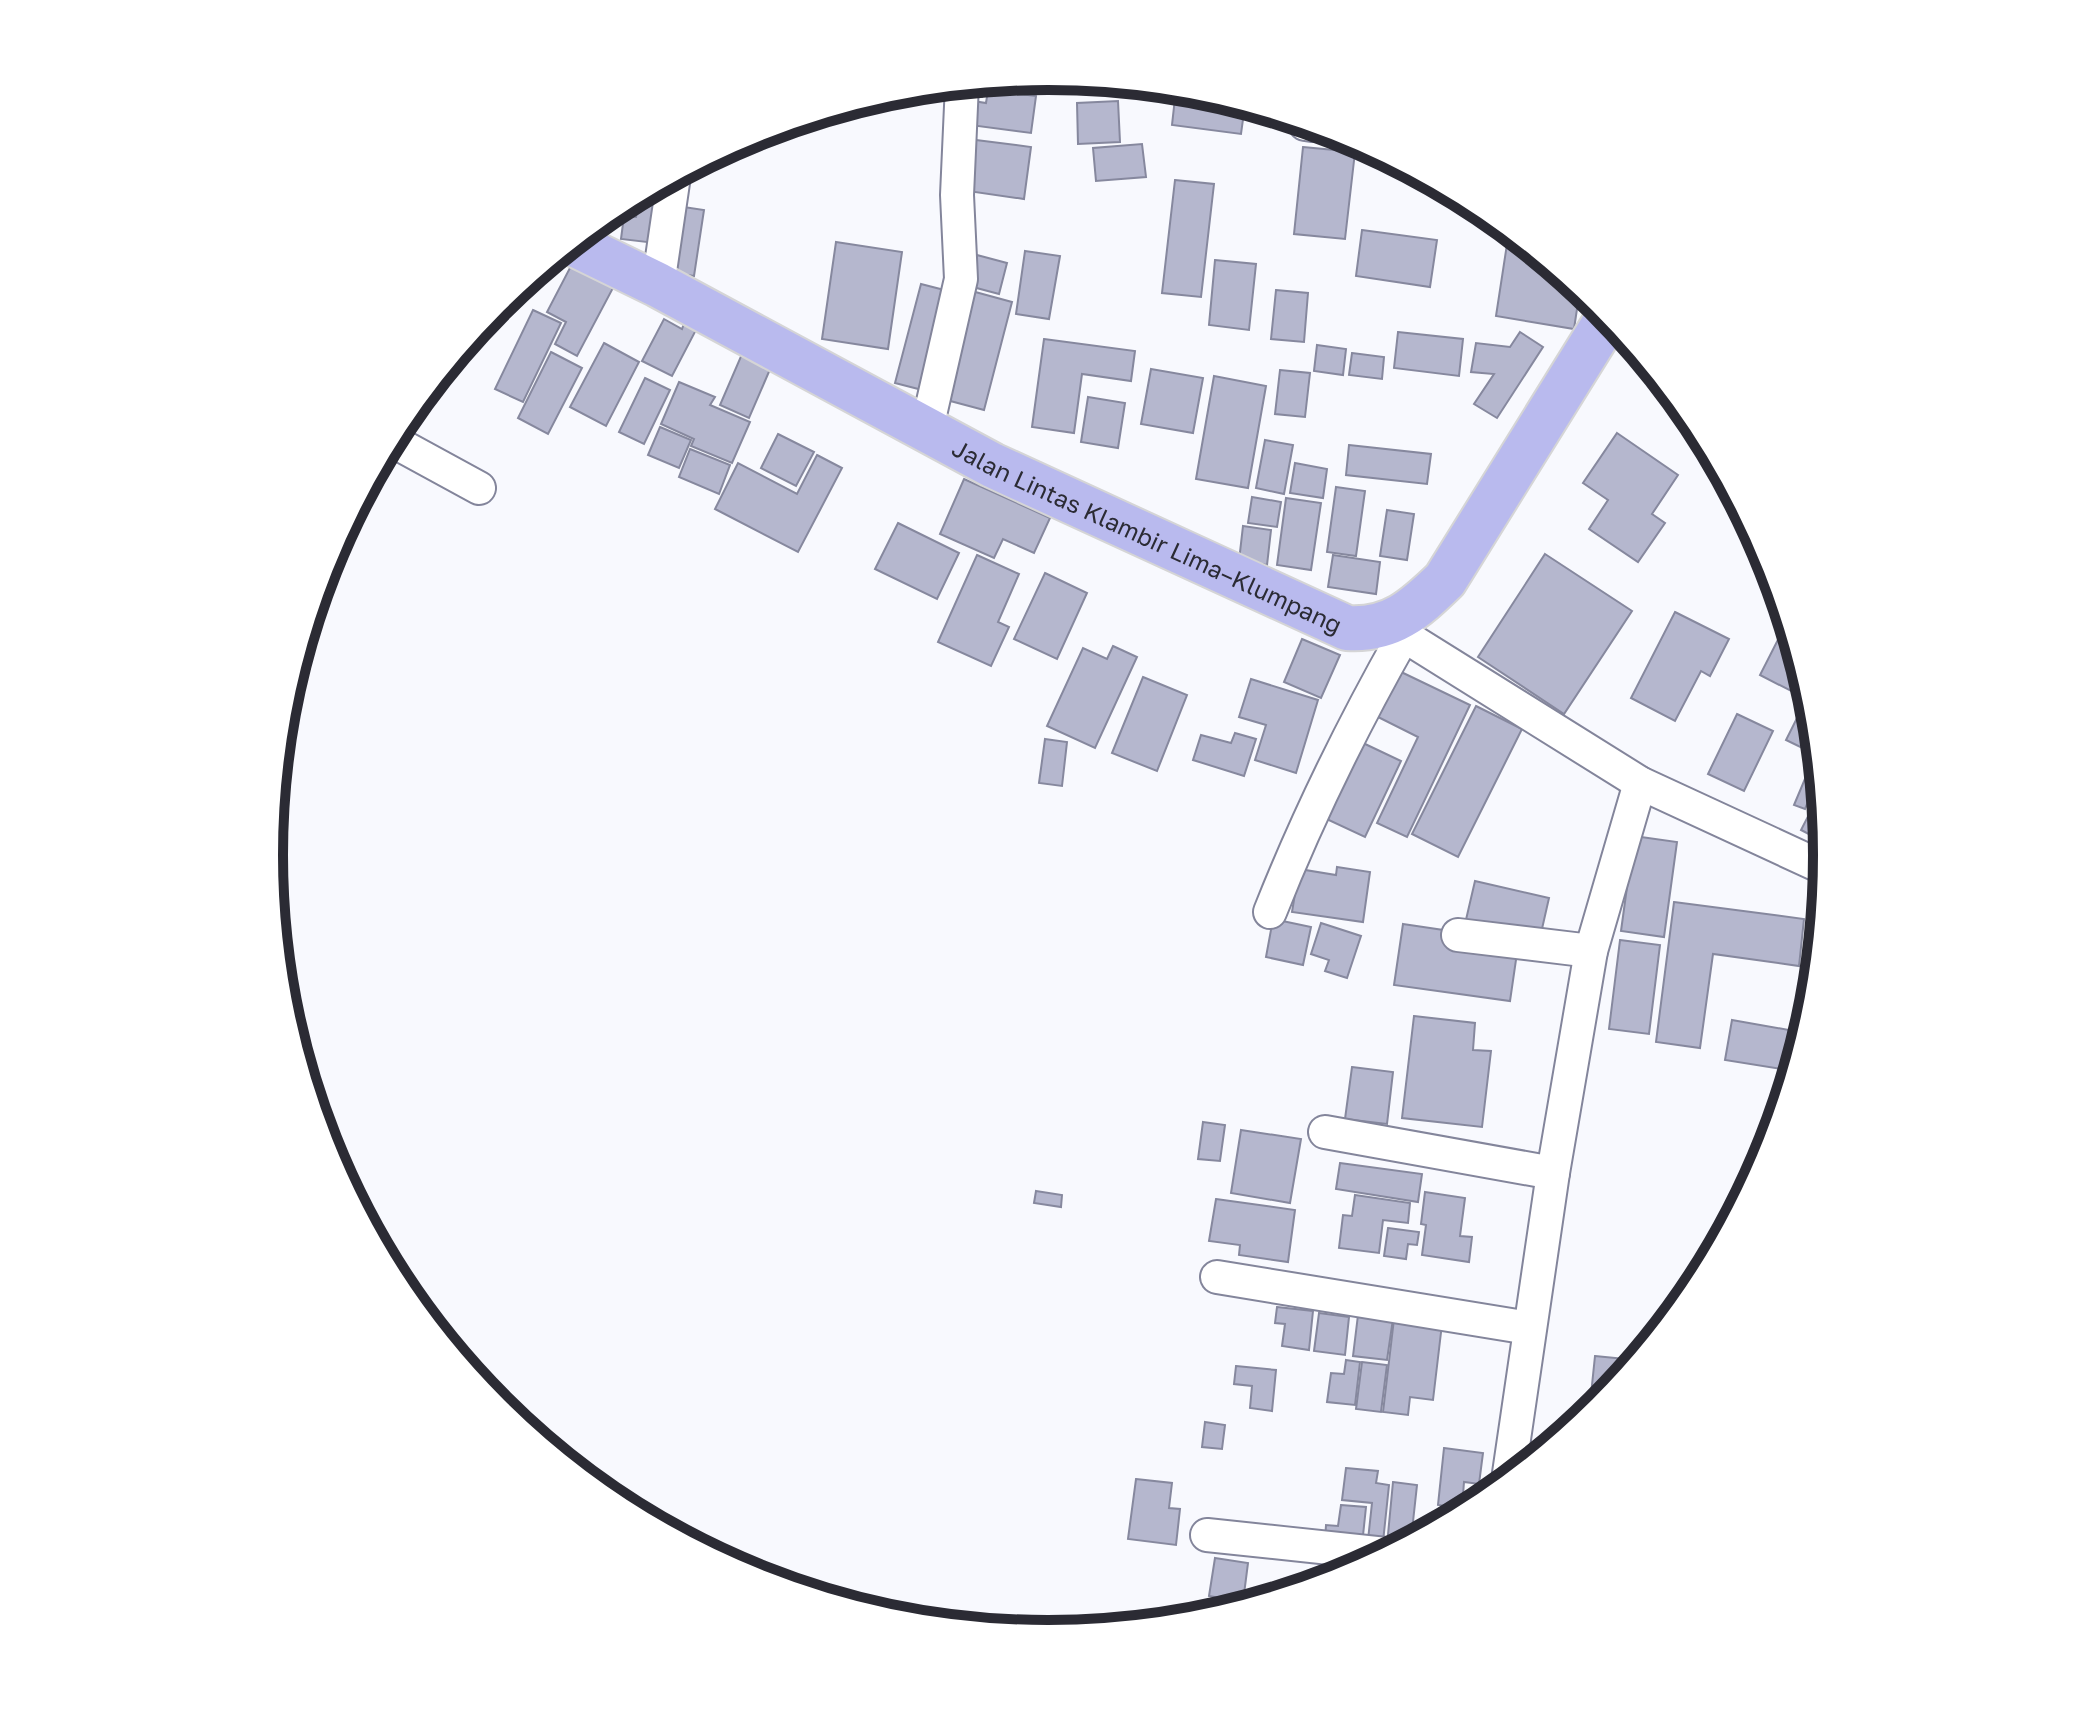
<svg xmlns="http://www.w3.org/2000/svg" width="2096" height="1710" font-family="'Golos Text',sans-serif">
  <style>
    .building { fill: #b5b7ce; stroke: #86889e; stroke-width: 2 }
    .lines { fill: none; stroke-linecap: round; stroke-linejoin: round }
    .street-casing { stroke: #83859b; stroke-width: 36 }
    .primary-casing { stroke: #d5d5d6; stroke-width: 48 }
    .street { stroke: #fff; stroke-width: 32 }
    .primary { stroke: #b9baee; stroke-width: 44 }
    .labels { text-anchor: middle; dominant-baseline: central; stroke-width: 7; stroke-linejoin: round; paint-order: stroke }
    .street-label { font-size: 24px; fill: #2b2b34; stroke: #fff }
    .rim { fill: none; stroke: #2b2b34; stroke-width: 10 }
  </style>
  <rect width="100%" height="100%" fill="#f8f9fe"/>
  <g class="building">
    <polygon points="1040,77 1038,91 984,84 982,97 967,95 969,84"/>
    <polygon points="1176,89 1200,91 1245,105 1241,134 1172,125"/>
    <polygon points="988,90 1036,96 1031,133 970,125 973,101 986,103"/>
    <polygon points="1118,101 1120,142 1078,144 1077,103"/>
    <polygon points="968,139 1031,147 1024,199 961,190"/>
    <polygon points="1142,144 1146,177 1096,181 1093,148"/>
    <polygon points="1303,147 1355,152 1345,239 1294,234"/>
    <polygon points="1175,180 1214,184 1201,297 1162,293"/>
    <polygon points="660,184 655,243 621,239 624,216 636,217 640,194"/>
    <polygon points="677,206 704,210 694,276 667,272"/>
    <polygon points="1362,230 1437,240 1430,287 1356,276"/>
    <polygon points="1509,231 1580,289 1574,329 1496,316"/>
    <polygon points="836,242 902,252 888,349 822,339"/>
    <polygon points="1025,251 1060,256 1049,319 1016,314"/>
    <polygon points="977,255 1007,263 999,294 969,286"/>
    <polygon points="1215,260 1256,264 1249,330 1209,325"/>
    <polygon points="572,264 614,286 577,356 555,344 566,322 547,312"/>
    <polygon points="921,284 956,293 930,392 895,383"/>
    <polygon points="968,290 1012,302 984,410 939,398"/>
    <polygon points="1276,290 1308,293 1304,342 1271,339"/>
    <polygon points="533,310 561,323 523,402 495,389"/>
    <polygon points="664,319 682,329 685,321 697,328 672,376 642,361"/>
    <polygon points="1398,332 1463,339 1459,376 1394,368"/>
    <polygon points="1520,332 1543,347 1497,418 1474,404 1494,374 1471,372 1476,343 1510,347"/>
    <polygon points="1044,339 1135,351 1131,381 1082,374 1074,433 1032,427"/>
    <polygon points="604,343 639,362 606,426 570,407"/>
    <polygon points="1317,345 1346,349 1343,375 1314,371"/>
    <polygon points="551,352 582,368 548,434 518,418"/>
    <polygon points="1352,353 1384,357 1382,379 1349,375"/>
    <polygon points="742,354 771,367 749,418 720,405"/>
    <polygon points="1151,369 1203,378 1193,433 1141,424"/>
    <polygon points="1280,370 1310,373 1305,417 1275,414"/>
    <polygon points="1214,376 1266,386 1248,488 1196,479"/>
    <polygon points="645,378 670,390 644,444 619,432"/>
    <polygon points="679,382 715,397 710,405 750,422 732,463 691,446 694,439 661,424"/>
    <polygon points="1088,397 1125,403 1118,448 1081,442"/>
    <polygon points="1678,400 1695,421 1673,410"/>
    <polygon points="660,427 691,440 679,468 648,455"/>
    <polygon points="1617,433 1678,475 1652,514 1665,523 1638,562 1589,529 1608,500 1583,483"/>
    <polygon points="778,434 814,452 796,486 761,468"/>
    <polygon points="1265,440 1293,445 1284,494 1256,488"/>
    <polygon points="1349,445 1431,454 1427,484 1346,475"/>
    <polygon points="690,449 730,465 719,494 679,477"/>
    <polygon points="817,455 842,468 798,552 715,509 738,463 797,494"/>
    <polygon points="1295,463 1327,469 1323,498 1290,493"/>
    <polygon points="964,479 1050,518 1034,553 1003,539 994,558 940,534"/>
    <polygon points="1336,487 1365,491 1356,556 1327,552"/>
    <polygon points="1252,497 1281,502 1277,527 1248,523"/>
    <polygon points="1286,498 1321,503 1311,570 1277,565"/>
    <polygon points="1387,510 1414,514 1407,560 1380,556"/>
    <polygon points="898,523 959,553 937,599 875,569"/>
    <polygon points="1243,526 1271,530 1267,565 1239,561"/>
    <polygon points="1545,554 1632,611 1564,714 1478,657"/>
    <polygon points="977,555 1019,574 998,622 1009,627 991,666 938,642"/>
    <polygon points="1333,555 1380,562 1376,594 1328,587"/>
    <polygon points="1045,573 1087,593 1057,659 1014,639"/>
    <polygon points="1675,612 1729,639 1710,676 1701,671 1675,721 1631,698"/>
    <polygon points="1787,622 1806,682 1799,695 1760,675"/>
    <polygon points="1302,639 1340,655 1321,698 1284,682"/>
    <polygon points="1113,646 1137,657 1095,748 1047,726 1083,648 1107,659"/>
    <polygon points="1397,670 1470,705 1407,837 1377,823 1418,737 1376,716"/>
    <polygon points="1143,677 1187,695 1157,771 1112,753"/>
    <polygon points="1251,679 1318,700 1296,773 1255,760 1266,725 1239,717"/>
    <polygon points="1809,694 1812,703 1817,755 1786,740"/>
    <polygon points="1476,706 1522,729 1458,857 1412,834"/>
    <polygon points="1737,714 1773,731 1744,791 1708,774"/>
    <polygon points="1235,733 1256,739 1244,776 1193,760 1201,735 1231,743"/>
    <polygon points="1045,739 1067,742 1062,786 1039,783"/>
    <polygon points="1363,743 1401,761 1365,837 1318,815 1342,764 1352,768"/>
    <polygon points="1807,774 1818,778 1805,809 1794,805"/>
    <polygon points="1821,791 1826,843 1801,830"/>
    <polygon points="1634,836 1677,842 1664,937 1621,931"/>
    <polygon points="1337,867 1370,872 1363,922 1292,912 1299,869 1336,875"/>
    <polygon points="1475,881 1549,898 1539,942 1465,924"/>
    <polygon points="1674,902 1804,919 1799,966 1713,954 1700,1048 1656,1042"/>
    <polygon points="1273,919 1311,927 1303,965 1266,957"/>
    <polygon points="1321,923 1361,936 1347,978 1325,971 1329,960 1311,954"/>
    <polygon points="1403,924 1457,932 1517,953 1510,1001 1394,985"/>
    <polygon points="1816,926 1820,927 1812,1007 1799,1051 1792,1049"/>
    <polygon points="1620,940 1660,945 1649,1034 1609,1029"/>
    <polygon points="1414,1016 1475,1023 1473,1050 1491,1051 1482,1127 1402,1118"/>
    <polygon points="1732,1020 1789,1030 1782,1069 1725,1060"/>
    <polygon points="1352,1067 1393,1072 1387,1124 1345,1119"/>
    <polygon points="1203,1122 1225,1125 1220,1161 1198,1159"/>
    <polygon points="1241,1130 1301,1139 1290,1203 1231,1193"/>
    <polygon points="1340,1163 1422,1174 1418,1202 1336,1189"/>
    <polygon points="1036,1191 1062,1195 1061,1207 1034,1203"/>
    <polygon points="1425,1192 1465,1198 1460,1236 1472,1237 1469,1262 1422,1255 1426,1225 1421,1224"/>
    <polygon points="1355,1195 1410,1203 1408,1223 1383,1220 1379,1253 1339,1248 1343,1215 1352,1216"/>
    <polygon points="1216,1199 1295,1210 1288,1262 1239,1255 1240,1245 1209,1241"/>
    <polygon points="1388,1228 1419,1232 1417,1245 1408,1244 1406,1259 1384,1256"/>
    <polygon points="1277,1307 1313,1311 1309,1350 1282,1346 1285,1324 1275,1323"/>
    <polygon points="1319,1313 1349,1317 1345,1355 1314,1351"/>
    <polygon points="1358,1315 1393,1319 1387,1360 1353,1356"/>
    <polygon points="1394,1319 1442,1324 1433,1400 1410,1397 1408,1415 1383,1412"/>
    <polygon points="1595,1356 1636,1360 1589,1414"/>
    <polygon points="1346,1360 1360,1362 1355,1405 1327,1402 1331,1373 1344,1374"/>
    <polygon points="1362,1362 1387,1365 1381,1412 1356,1409"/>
    <polygon points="1236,1366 1276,1370 1272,1411 1250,1408 1252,1386 1234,1384"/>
    <polygon points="1205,1422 1225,1425 1222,1449 1202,1447"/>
    <polygon points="1444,1448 1483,1453 1479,1484 1464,1482 1462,1508 1438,1505"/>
    <polygon points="1346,1468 1378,1471 1376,1483 1389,1485 1383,1542 1368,1540 1372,1503 1342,1500"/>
    <polygon points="1136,1479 1172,1483 1169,1508 1180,1509 1176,1545 1128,1539"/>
    <polygon points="1393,1482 1417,1485 1411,1540 1400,1546 1387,1545"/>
    <polygon points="1341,1505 1366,1507 1362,1545 1325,1541 1326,1525 1338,1526"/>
    <polygon points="1215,1558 1248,1563 1243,1602 1209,1596"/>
    <polygon points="1257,1587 1291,1591 1255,1602"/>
  </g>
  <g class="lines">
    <defs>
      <g id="street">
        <polyline points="1305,124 1312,125"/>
        <polyline points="658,285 674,176"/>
        <polyline points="927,428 961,279 957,195 962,84"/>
        <polyline points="391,440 479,488"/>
        <polyline points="1387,625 1640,783 1826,869"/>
        <path d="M1270 912C1308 816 1353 725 1404 635"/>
        <polyline points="1458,935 1591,951"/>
        <polyline points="1325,1132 1553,1173"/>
        <polyline points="1217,1277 1529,1328"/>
        <polyline points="1508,1480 1553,1173 1591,951 1640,783"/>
        <polyline points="1207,1535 1386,1554"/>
      </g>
      <g id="primary">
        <path id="s1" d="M572 243 658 285 992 465 1347 628C1391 631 1415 609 1445 580L1609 316"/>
      </g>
    </defs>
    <use href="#street" class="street-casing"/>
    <use href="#primary" class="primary-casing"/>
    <use href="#street" class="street"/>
    <use href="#primary" class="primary"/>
  </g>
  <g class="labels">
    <g class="street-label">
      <text stroke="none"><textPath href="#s1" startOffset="646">Jalan Lintas Klambir Lima–Klumpang</textPath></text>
    </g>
  </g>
  <path d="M0 0H2096V1710H0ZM283 855a765 765 0 1 1 1530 0a765 765 0 1 1-1530 0Z" fill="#fff" fill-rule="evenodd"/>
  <path class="rim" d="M283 855a765 765 0 1 1 1530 0a765 765 0 1 1-1530 0Z"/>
</svg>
